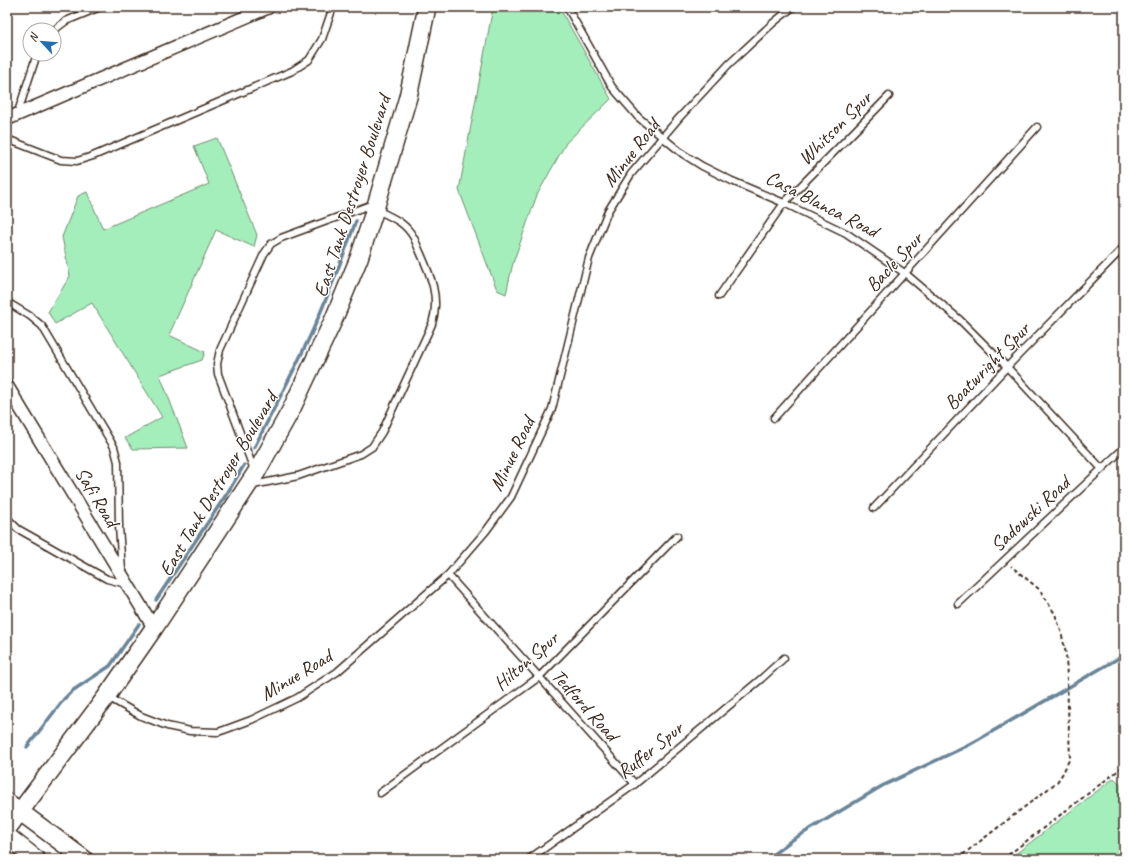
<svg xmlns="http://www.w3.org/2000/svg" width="1131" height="866" font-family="Caveat,sans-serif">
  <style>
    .green { fill: #a4eebc; stroke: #708c6d }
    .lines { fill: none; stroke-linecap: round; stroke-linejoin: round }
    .stream { stroke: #698597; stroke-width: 3.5 }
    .lane-casing { stroke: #3b2a1e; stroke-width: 9 }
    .street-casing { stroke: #3b2a1e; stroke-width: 15 }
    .secondary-casing { stroke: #3b2a1e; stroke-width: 20 }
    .path { stroke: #3b2a1e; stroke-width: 2; stroke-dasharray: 4 3; stroke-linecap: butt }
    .lane { stroke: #fff; stroke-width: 6 }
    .street { stroke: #fff; stroke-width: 12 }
    .secondary { stroke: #fff; stroke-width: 17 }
    .labels { text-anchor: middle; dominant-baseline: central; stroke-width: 3; stroke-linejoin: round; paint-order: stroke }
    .street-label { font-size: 20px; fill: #3b2a1e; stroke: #fff }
  </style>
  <rect width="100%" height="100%" fill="#fff"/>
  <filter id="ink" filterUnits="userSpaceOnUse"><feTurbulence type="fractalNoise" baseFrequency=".025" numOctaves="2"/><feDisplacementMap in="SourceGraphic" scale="8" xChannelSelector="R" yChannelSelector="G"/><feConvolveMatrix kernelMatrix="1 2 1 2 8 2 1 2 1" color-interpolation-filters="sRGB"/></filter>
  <g filter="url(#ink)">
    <g class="green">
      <polygon points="493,7 559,7 611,99 566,143 537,195 513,263 506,294 497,290 459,190"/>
      <polygon points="217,138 257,235 254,247 216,230 169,335 205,352 202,360 160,375 188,448 133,449 125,438 162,417 92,303 55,324 48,312 70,276 62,237 78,196 87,192 103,229 209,184 194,146"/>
      <polygon points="1114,778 1124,788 1124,859 1009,859"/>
    </g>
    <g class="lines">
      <g class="stream">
        <path d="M254 448C273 410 293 373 311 334 328 297 342 259 356 221"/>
        <polyline points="156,600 228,492 244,465"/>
        <polyline points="27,747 64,699 72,691 110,666 139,624"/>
        <polyline points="767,859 792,840 882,786 969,745 1124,655"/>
      </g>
      <defs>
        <g id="lane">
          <polyline points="567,7 612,87 638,117 683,154 702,166 732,181 784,203 846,233 906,274 960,320 1007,367 1102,469"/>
          <polyline points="54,30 66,21 100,7"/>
          <polyline points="17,115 37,54"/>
          <polyline points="7,139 61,160 77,161 93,156 292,71 309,60 322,39 333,7"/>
          <polyline points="719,296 784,203 889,96"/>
          <polyline points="7,302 30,316 42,326 114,447 118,462 119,526 122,571"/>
          <polyline points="774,418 1037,127"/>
          <polyline points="254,470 218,374 217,364 220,350 264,254 271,244 281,238 373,204"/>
          <path d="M253 485 298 476 361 454 372 447 382 432 432 324C442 292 426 267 414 238 405 222 393 218 377 210"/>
          <polyline points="874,508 1007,367 1124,247"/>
          <polyline points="7,518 18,529 107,579 126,584"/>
          <polyline points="448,575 635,784"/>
          <polyline points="958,604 1124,448"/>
          <polyline points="108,697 141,716 167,726 190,731 218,732 224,730 251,720 297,698 337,672 448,575 486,531 511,497 552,409 589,258 608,211 631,174 679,118 729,64 773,23 793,7"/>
          <polyline points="380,793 539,677 677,536"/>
          <polyline points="529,859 635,784 761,679 784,658"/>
        </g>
        <g id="street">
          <polyline points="7,119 269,7"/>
          <polyline points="7,386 154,628"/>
        </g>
        <g id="secondary">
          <polyline points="7,802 84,859"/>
          <polyline points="7,829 106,697 154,628 256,473 291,410 333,321 359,258 375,209 408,97 427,7"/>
          <polyline points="7,836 36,859"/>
        </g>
      </defs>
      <use href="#lane" class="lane-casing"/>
      <use href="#street" class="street-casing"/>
      <use href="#secondary" class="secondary-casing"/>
      <g class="path">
        <polyline points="957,859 1057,782 1063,773 1070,758 1066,654 1061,631 1055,614 1040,590 1011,566"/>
        <polyline points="1003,859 1124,766"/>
      </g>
      <use href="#lane" class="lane"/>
      <use href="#street" class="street"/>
      <use href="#secondary" class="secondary"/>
    </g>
  </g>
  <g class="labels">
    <g class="street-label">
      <text transform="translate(835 128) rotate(-45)">Whitson Spur</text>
      <text transform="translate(631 153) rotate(-52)">Minue Road</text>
      <text transform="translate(352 196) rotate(-72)">East Tank Destroyer Boulevard</text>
      <text transform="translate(822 204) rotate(27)">Casa Blanca Road</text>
      <text transform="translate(894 262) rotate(-47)">Bacle Spur</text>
      <text transform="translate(987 366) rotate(-46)">Boatwright Spur</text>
      <text transform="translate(512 454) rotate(-64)">Minue Road</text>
      <text transform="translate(218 484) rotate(-59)">East Tank Destroyer Boulevard</text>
      <text transform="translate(97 497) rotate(59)">Safi Road</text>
      <text transform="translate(1030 514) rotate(-43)">Sadowski Road</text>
      <text transform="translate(526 661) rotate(-41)">Hilton Spur</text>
      <text transform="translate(296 675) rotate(-31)">Minue Road</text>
      <text transform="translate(585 705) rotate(48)">Tedford Road</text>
      <text transform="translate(650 750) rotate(-39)">Ruffer Spur</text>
    </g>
  </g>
  <rect width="1131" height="866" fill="none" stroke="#fff" stroke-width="24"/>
  <rect x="12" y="12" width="1107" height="842" fill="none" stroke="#3b2a1e" stroke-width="1.5" filter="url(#ink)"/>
  <g transform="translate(42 42) rotate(296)"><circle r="19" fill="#ffffff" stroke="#b1aaa5"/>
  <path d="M0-3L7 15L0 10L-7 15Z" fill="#1f6fb2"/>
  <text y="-6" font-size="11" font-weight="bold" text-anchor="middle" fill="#3b2a1e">N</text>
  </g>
</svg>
